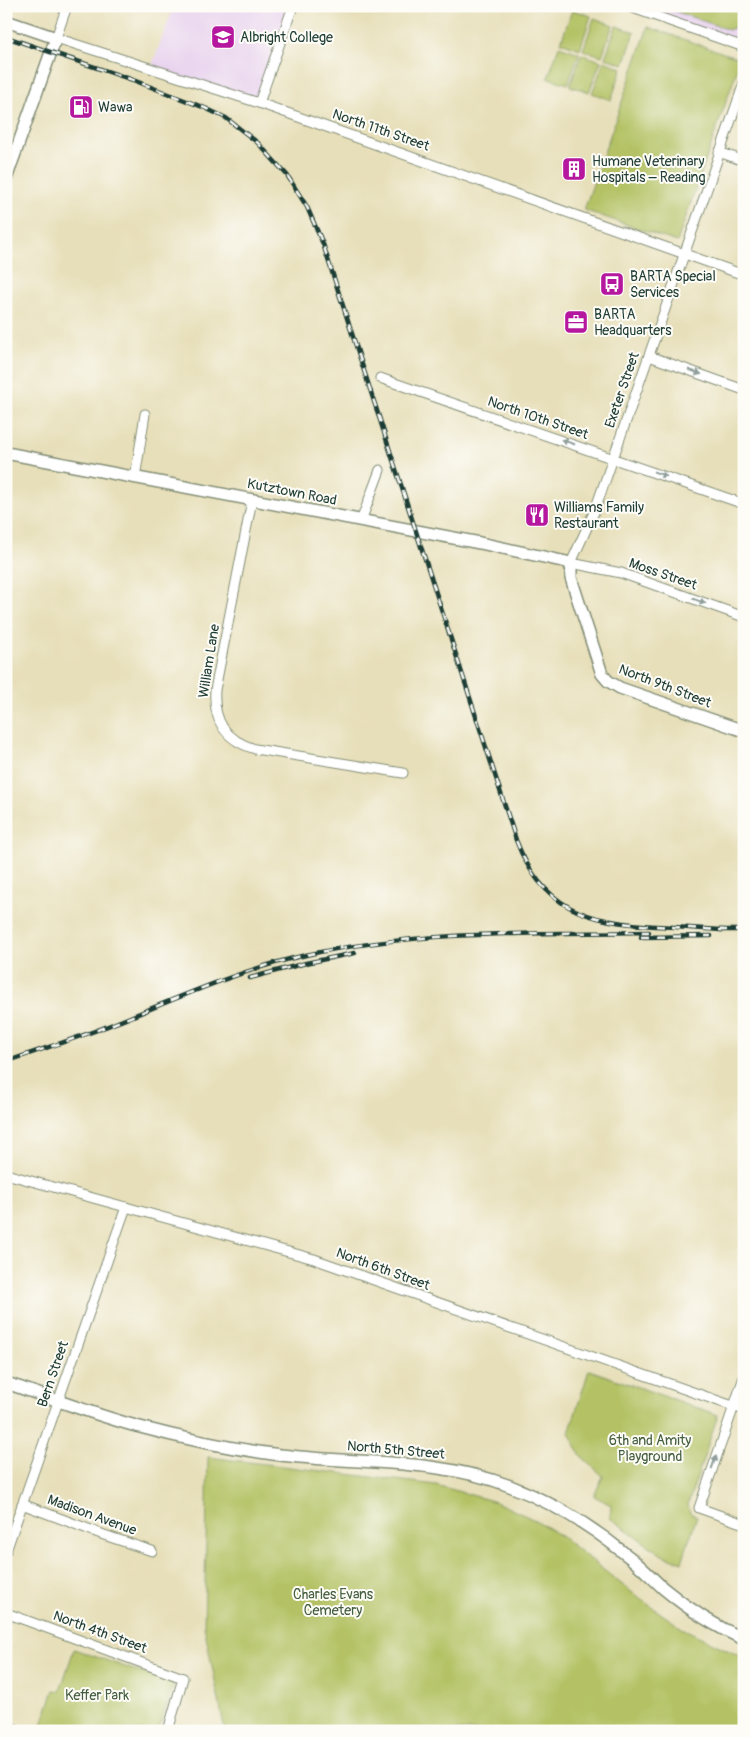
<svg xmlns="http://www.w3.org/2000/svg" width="750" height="1737" font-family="Pangolin,sans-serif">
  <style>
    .built { fill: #e8d2ee }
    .green { fill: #b4c265; stroke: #6a804c }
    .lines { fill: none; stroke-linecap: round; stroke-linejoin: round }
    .minor-casing { stroke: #838e76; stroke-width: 11 }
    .major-casing { stroke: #838e76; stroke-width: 14 }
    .minor { stroke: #fff; stroke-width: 9 }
    .major { stroke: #fff; stroke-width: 11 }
    .rail-casing { stroke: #1f3d34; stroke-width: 4.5 }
    .rail { stroke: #fdfcf7; stroke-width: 2.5; stroke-dasharray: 8; stroke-linecap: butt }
    .oneway { fill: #8f9e9a }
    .labels { text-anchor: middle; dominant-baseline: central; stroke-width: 4; stroke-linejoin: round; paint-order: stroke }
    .poi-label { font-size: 14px; fill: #1f3d34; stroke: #fdfcf7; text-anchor: start }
    .street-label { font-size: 14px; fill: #1f3d34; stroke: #fdfcf7 }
    .park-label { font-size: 14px; fill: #445e40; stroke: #fdfcf7 }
  </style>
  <rect width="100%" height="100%" fill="#fdfcf7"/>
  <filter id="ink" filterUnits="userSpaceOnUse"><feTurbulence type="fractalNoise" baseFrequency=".02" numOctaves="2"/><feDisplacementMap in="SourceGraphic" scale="10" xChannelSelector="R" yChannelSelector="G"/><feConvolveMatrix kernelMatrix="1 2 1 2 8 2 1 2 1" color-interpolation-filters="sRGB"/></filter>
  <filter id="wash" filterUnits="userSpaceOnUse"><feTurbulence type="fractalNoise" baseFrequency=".0096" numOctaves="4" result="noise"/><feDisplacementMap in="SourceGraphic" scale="20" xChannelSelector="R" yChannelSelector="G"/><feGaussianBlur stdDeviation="1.12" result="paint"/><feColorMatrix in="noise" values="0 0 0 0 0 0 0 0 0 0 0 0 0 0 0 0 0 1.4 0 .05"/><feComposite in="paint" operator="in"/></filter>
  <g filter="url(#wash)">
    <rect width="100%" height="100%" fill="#e7dfb9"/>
    <g class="built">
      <polygon points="174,6 293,6 259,103 151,68"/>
      <polygon points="627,6 744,6 744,47"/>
    </g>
    <g class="green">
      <polygon points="660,6 744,6 744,23 729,30"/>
      <polygon points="572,10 591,16 580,49 561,42"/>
      <polygon points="594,18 613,25 602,56 583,50"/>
      <polygon points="616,26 635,32 624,64 605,58"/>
      <polygon points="648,27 741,59 677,242 584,210"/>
      <polygon points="559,46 579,53 568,84 548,78"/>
      <polygon points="581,54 601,61 589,92 570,86"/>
      <polygon points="604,61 622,68 611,100 592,93"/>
      <polygon points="589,1370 718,1415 688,1504 690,1513 697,1516 682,1562 662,1555 610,1518 611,1505 594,1496 603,1476 581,1456 569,1433"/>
      <polygon points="208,1457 436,1485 496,1502 537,1521 562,1537 639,1598 682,1628 744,1658 744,1731 225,1731 204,1626"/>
      <polygon points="74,1649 174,1684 158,1731 40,1731 54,1690 60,1691"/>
    </g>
  </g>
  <g filter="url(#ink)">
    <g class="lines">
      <defs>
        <g id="minor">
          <polyline points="67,6 56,38 259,103 744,275"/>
          <polyline points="627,6 744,47"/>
          <polyline points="744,83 595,510 571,563 621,573 744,617"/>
          <polyline points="259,103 293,6"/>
          <polyline points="719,152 744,161"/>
          <polyline points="649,356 744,390"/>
          <polyline points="380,378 744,504"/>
          <polyline points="135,478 145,414"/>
          <path d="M252 500 215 690C213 721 225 740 255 749L403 773"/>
          <polyline points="361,521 380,470"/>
          <polyline points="6,1174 314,1259 744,1410"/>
          <polyline points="744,1377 699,1508 744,1524"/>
          <polyline points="22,1504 104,1535 152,1551"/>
          <polyline points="6,1551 126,1207"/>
          <polyline points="6,1613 183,1678 168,1731"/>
          <polyline points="6,1726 21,1731"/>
        </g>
        <g id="major">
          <polyline points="6,21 56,38 6,179"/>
          <polyline points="6,453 480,543 571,563 571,578 602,674 608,681 620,688 744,731"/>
          <path d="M6 1383C49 1397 92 1414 136 1426 181 1438 227 1448 273 1454 352 1465 435 1457 510 1486 551 1502 590 1525 624 1553 638 1563 650 1576 663 1588 687 1608 714 1626 744 1639"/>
        </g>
      </defs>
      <use href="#minor" class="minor-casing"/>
      <use href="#major" class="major-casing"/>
      <use href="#minor" class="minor"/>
      <use href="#major" class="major"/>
      <defs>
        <g id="rail">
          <path d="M6 37 133 80 205 108 226 118 258 143 287 175 307 207 323 244 516 840C542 909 587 922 655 926 678 927 701 929 724 930"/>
          <polyline points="719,930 744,930"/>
          <polyline points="641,937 711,936"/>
          <polyline points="250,978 306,963 355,953"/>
          <path d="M6 1062C42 1049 78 1038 113 1024 176 999 239 970 306 955 418 930 535 934 649 932"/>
        </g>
      </defs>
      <use href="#rail" class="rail-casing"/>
      <use href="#rail" class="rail"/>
    </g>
    <defs><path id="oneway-solid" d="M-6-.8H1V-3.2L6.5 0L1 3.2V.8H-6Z" transform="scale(1.25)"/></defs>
    <g class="oneway">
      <use href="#oneway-solid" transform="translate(695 372) rotate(20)"/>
      <use href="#oneway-solid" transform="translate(568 442) rotate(-161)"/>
      <use href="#oneway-solid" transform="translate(660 474) rotate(20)"/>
      <use href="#oneway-solid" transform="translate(699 601) rotate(20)"/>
      <use href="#oneway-solid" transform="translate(714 1462) rotate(-71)"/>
    </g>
  </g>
  <defs>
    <symbol id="university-square" viewBox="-11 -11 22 22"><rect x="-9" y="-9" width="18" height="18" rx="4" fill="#b5179e" stroke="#fdfcf7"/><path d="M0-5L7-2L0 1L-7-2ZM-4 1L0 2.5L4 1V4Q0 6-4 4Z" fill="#fff"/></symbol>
    <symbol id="fuel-square" viewBox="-11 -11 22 22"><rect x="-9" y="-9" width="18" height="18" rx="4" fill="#b5179e" stroke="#fdfcf7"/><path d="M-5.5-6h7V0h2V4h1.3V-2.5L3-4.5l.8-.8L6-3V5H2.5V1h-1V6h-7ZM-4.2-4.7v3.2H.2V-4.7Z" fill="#fff"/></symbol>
    <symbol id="building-square" viewBox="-11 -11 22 22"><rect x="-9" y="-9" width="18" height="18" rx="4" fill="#b5179e" stroke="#fdfcf7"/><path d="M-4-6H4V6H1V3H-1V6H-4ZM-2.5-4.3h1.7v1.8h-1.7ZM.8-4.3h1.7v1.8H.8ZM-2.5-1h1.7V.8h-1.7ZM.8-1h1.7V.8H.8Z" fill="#fff"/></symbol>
    <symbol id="bus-square" viewBox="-11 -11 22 22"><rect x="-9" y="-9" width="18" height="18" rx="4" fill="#b5179e" stroke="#fdfcf7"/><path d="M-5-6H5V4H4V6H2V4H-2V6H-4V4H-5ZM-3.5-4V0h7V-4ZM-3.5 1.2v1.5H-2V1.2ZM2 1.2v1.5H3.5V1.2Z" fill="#fff"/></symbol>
    <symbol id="office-square" viewBox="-11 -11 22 22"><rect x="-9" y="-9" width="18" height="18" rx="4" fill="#b5179e" stroke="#fdfcf7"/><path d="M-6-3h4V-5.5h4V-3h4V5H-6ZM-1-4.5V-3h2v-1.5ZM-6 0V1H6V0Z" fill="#fff"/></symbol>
    <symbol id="restaurant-square" viewBox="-11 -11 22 22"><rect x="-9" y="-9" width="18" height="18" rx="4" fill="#b5179e" stroke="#fdfcf7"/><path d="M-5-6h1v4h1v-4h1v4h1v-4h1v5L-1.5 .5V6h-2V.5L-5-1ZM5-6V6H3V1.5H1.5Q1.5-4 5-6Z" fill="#fff"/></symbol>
  </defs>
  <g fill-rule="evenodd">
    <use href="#university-square" x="209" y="23" width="28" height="28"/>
    <use href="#fuel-square" x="67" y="93" width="28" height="28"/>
    <use href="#building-square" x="560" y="155" width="28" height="28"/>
    <use href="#bus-square" x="598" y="270" width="28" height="28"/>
    <use href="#office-square" x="562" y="308" width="28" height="28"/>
    <use href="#restaurant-square" x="523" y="501" width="28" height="28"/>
  </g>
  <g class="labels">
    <g class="poi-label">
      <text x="240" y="37">Albright College</text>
      <text x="98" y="107">Wawa</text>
      <text x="592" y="161">Humane Veterinary<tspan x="592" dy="16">Hospitals – Reading</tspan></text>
      <text x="630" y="276">BARTA Special<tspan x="630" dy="16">Services</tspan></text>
      <text x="594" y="314">BARTA<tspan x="594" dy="16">Headquarters</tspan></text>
      <text x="554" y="507">Williams Family<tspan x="554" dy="16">Restaurant</tspan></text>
    </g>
    <g class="street-label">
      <text transform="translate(381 130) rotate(19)">North 11th Street</text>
      <text transform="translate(622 390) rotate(-71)">Exeter Street</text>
      <text transform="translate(538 418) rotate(19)">North 10th Street</text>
      <text transform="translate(292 492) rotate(11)">Kutztown Road</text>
      <text transform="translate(663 574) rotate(19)">Moss Street</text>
      <text transform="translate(209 661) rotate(-81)">William Lane</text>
      <text transform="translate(665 686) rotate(21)">North 9th Street</text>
      <text transform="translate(383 1269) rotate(20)">North 6th Street</text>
      <text transform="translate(53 1374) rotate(-71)">Bern Street</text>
      <text transform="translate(396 1450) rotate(5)">North 5th Street</text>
      <text transform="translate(92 1515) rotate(20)">Madison Avenue</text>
      <text transform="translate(100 1632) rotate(20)">North 4th Street</text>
    </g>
    <g class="park-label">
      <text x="650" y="1440">6th and Amity<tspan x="650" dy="16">Playground</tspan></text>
      <text x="333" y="1594">Charles Evans<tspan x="333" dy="16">Cemetery</tspan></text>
      <text x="97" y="1695">Keffer Park</text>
    </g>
  </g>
  <rect width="750" height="1737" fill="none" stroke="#fdfcf7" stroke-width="25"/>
</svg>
